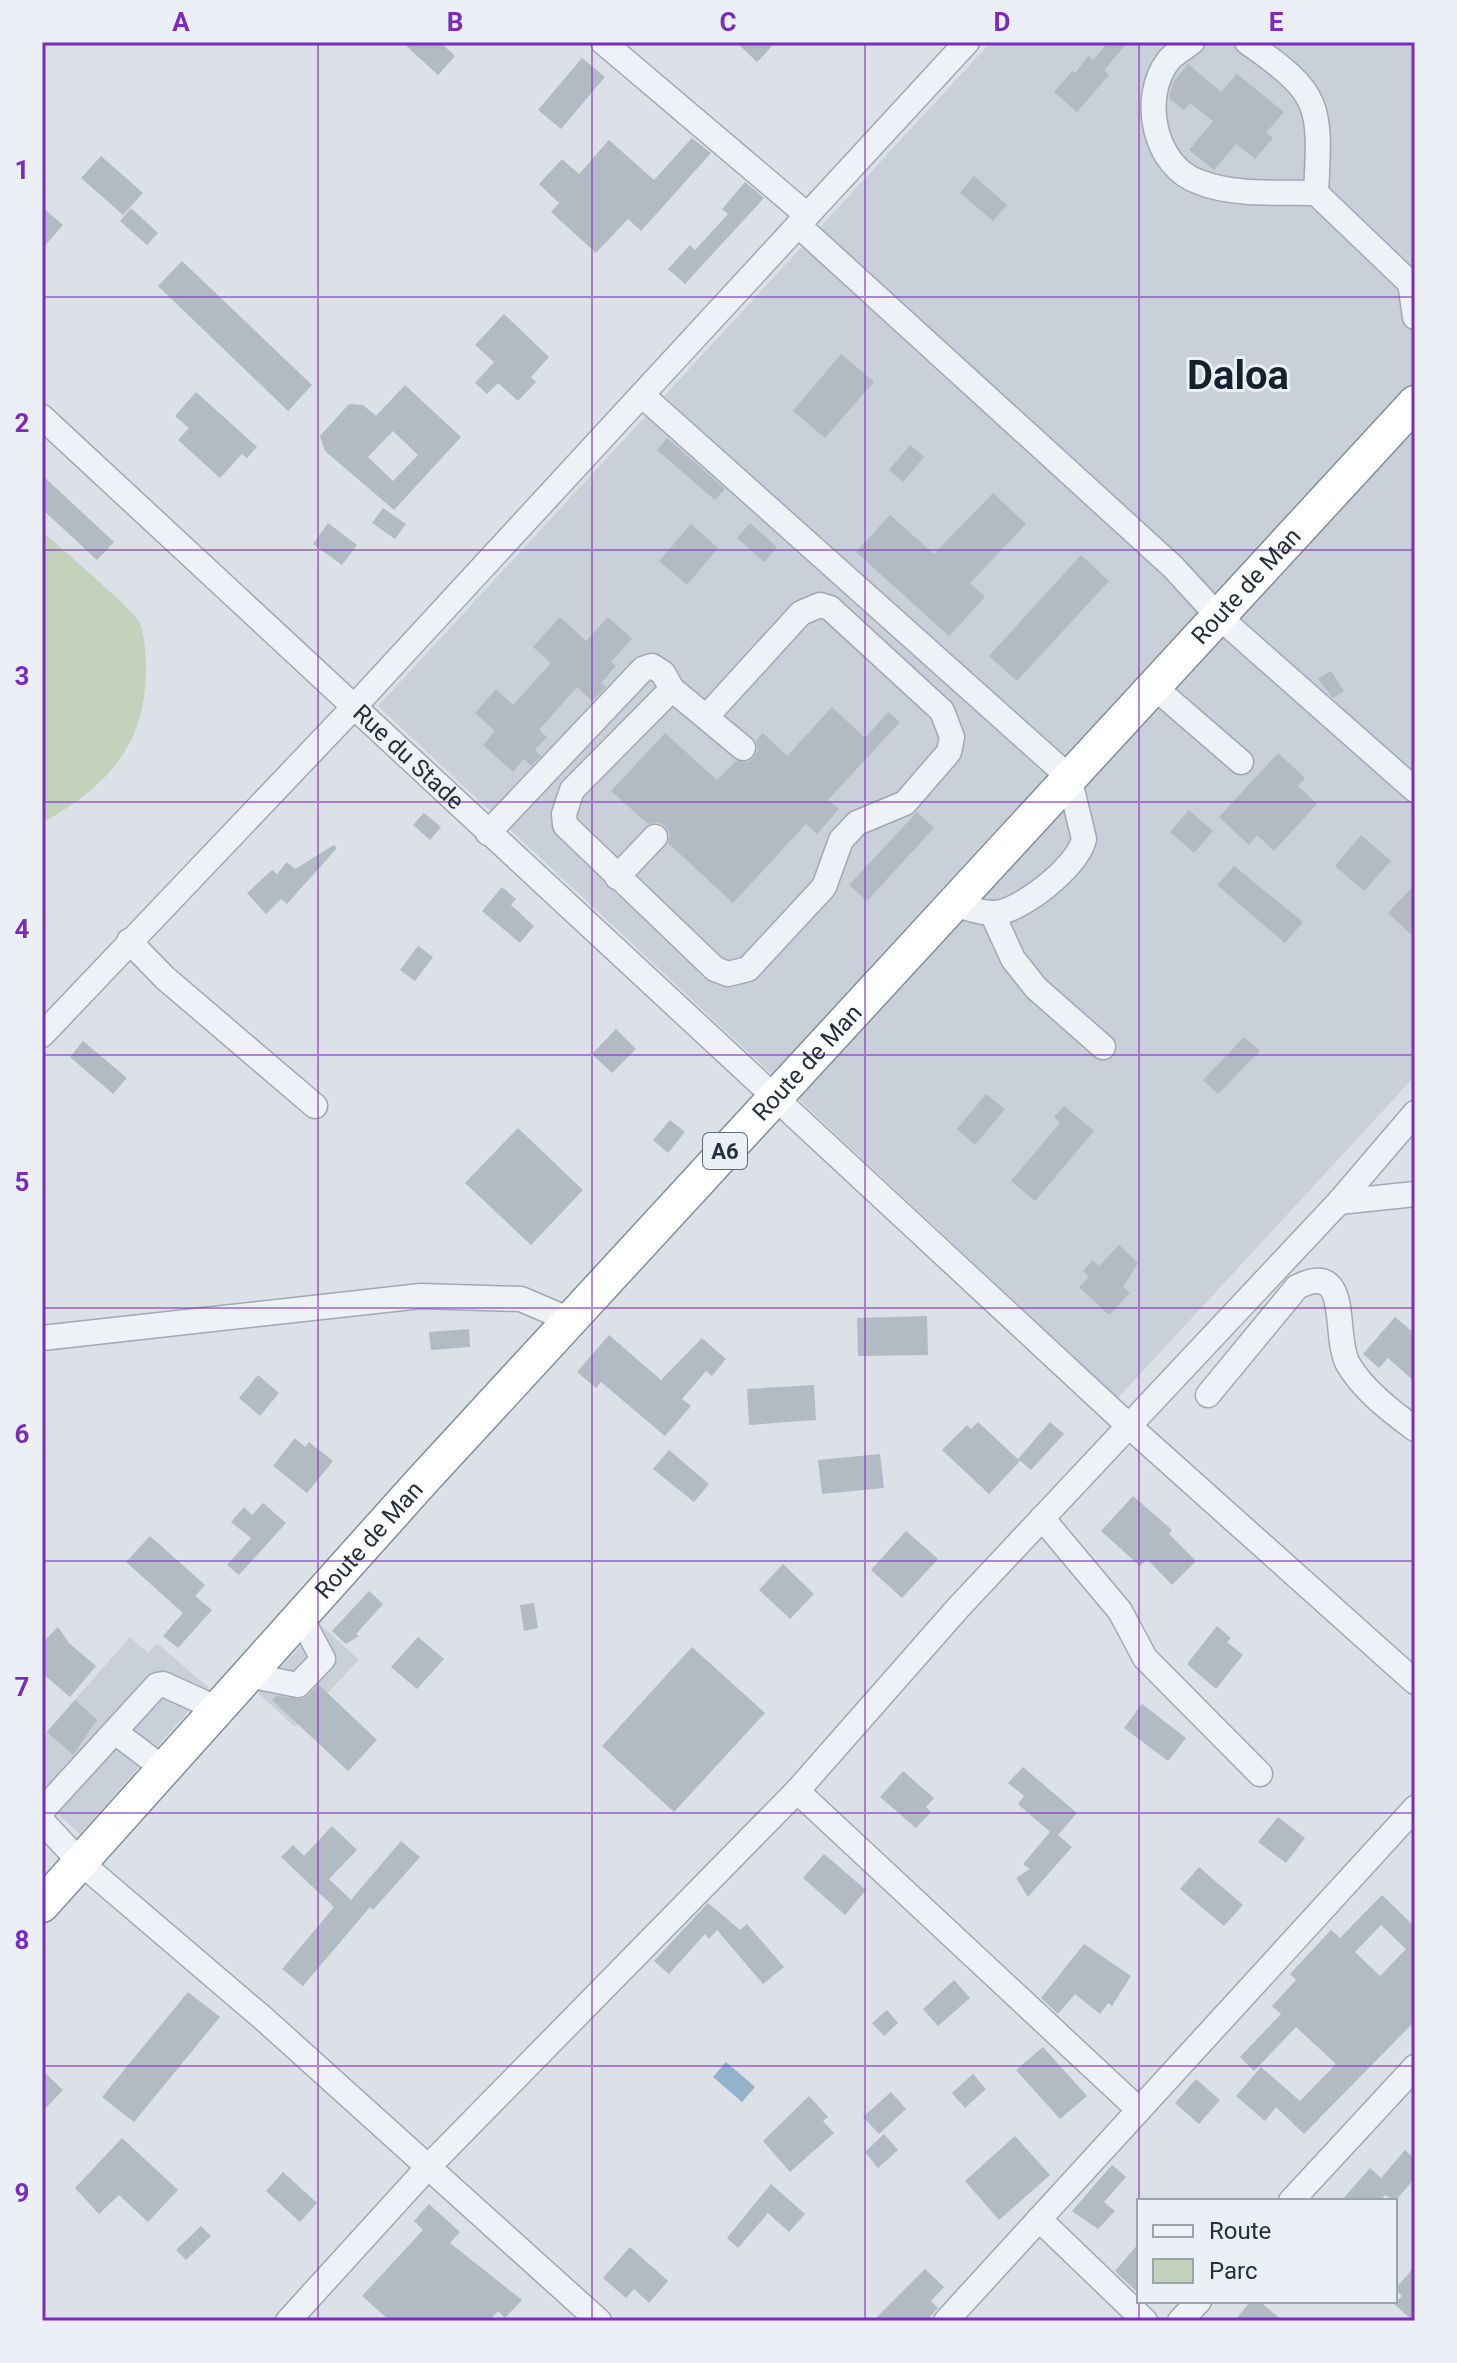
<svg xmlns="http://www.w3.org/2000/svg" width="1457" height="2363" font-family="Roboto,sans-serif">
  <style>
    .built { fill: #c9d0d9 }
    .green { fill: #c3d2bb }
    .water { fill: #92b3cb }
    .building { fill: #b2bac4; fill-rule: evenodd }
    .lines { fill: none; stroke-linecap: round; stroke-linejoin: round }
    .minor-casing { stroke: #a0a8b1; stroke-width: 27 }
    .highway-casing { stroke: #81909f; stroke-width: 37 }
    .minor { stroke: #eef1f5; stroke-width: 24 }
    .highway { stroke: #fff; stroke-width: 34 }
    .grid { fill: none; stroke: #7b2cbf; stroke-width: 2; stroke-opacity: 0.55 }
    .labels { text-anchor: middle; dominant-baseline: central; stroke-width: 6; stroke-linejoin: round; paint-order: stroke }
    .shield { fill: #eaf0f5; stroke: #5f6a75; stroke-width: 2 }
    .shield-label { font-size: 22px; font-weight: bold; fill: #24303e }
    .street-label { font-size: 24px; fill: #24303e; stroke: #eaf0f5 }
    .town-label { font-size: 40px; font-weight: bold; fill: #16212e; stroke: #eaf0f5 }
    .neatline { fill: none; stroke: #7b2cbf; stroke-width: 3 }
    .grid-label { font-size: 26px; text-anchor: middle; font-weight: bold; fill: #7b2cbf }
  </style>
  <rect width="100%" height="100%" fill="#dbe1e7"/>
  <g class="built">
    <polygon points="991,42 1415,42 1415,1076 1118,1398 378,706"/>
    <polygon points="321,1625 359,1660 295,1727 257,1692"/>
    <polygon points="130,1637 148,1653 157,1643 209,1688 80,1834 42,1800 42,1737"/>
  </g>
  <path class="green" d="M42 531C57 545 136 612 140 623 145 637 146 657 146 671 145 747 106 787 42 823Z"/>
  <polygon class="water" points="726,2062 755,2087 742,2102 713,2077"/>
  <g class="building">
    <polygon points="402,42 440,42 455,56 438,75"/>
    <polygon points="736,42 776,42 757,62"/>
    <polygon points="1108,42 1128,42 1104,70 1109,75 1077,112 1054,92 1072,71 1075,73 1088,56 1093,60"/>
    <polygon points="582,58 605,77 561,129 538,110"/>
    <polygon points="1188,64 1221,92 1237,74 1284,112 1266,133 1273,138 1255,159 1236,144 1214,170 1189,150 1213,121 1190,103 1184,110 1169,98 1173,82"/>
    <polygon points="692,138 711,153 641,231 628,219 596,253 551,212 559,203 539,184 562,159 579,174 609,140 654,180"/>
    <polygon points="101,156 143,193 123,215 81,178"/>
    <polygon points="974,176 1007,205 993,221 960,193"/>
    <polygon points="745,182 764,198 685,284 668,269 690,245 695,250 728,214 722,209"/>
    <polygon points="42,207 63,225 42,249"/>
    <polygon points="131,208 158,233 147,245 120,221"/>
    <polygon points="182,261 312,385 288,411 158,286"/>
    <polygon points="504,314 549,357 531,377 536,382 518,401 498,383 487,394 475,383 494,362 475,345"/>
    <polygon points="841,354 874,382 825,438 793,411"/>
    <path d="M405 385 461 437 394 510 325 451 320 436 349 404 363 405 376 416ZM393 431 418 455 393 481 368 457Z"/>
    <polygon points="196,392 257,447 247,458 242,454 220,478 178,440 189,428 175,416"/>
    <polygon points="667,438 725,489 715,500 657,450"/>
    <polygon points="910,445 924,457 903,482 889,470"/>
    <polygon points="42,475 114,542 97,560 42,509"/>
    <polygon points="993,493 1026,524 970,583 985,597 949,636 856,552 890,515 934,554"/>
    <polygon points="383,508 406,524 395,539 372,523"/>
    <polygon points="328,523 357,545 342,565 313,544"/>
    <polygon points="750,523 777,547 764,562 737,538"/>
    <polygon points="691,524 718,548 687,585 659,561"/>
    <polygon points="1081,555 1109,581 1017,681 989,656"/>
    <polygon points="560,617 586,641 608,617 632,639 611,662 616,666 601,683 606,687 592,701 577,687 539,730 547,737 535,750 541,756 531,766 524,759 513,772 483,745 495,731 475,713 496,689 513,705 551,663 533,647"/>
    <polygon points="1331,671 1344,691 1333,698 1318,679"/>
    <polygon points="832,707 865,738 888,712 900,722 828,800 839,809 817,834 806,824 733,903 668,843 670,834 665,826 658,822 648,824 611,791 665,733 717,780 736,761 747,762 754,758 758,750 756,741 763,733 787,756"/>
    <polygon points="1278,753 1305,778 1298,786 1317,804 1274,851 1257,835 1249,845 1219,817"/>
    <polygon points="1189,810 1213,831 1194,853 1170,832"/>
    <polygon points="917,812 934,828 867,901 849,885"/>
    <polygon points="424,813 441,827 430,840 413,825"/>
    <polygon points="1361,835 1391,861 1364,891 1335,866"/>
    <polygon points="334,845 337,848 287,904 281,899 266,914 247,893 272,870 277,874 287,862 295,869"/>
    <polygon points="1234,866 1303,922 1285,943 1217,885"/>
    <polygon points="1415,884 1415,938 1388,913"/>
    <polygon points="502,887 516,899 511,905 534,926 520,943 482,911"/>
    <polygon points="418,946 433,957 415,981 400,970"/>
    <polygon points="616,1029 636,1049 612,1073 592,1054"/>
    <polygon points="1244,1037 1260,1051 1218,1094 1203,1080"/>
    <polygon points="83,1041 127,1078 113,1094 70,1057"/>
    <polygon points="986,1094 1005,1109 975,1145 957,1129"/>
    <polygon points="1064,1106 1094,1131 1035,1201 1011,1181 1060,1123 1054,1117"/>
    <polygon points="670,1120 685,1132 668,1153 653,1140"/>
    <polygon points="518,1128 583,1190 531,1245 465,1183"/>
    <polygon points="1119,1245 1138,1263 1123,1287 1130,1293 1109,1315 1079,1287 1089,1277 1083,1271 1093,1260 1099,1266"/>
    <polygon points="927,1316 928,1355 858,1356 857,1318"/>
    <polygon points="1395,1317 1415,1334 1415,1382 1388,1358 1379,1368 1363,1354"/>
    <polygon points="469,1329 470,1347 431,1350 429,1332"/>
    <polygon points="609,1335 661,1380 702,1338 726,1359 712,1376 706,1371 682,1399 691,1406 665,1436 601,1382 596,1388 577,1372"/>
    <polygon points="258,1375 279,1393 260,1416 239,1398"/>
    <polygon points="814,1385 816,1420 749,1425 747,1389"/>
    <polygon points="978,1422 1020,1461 989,1494 942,1450 967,1425 971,1429"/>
    <polygon points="1050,1422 1064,1434 1031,1470 1018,1459"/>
    <polygon points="295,1438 305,1447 309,1442 333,1461 307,1493 273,1466"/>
    <polygon points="669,1450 709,1484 694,1502 653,1469"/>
    <polygon points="880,1454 884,1488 822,1494 818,1460"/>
    <polygon points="1133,1496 1172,1530 1169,1534 1196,1561 1172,1585 1147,1559 1140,1566 1101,1531"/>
    <polygon points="263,1503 286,1523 239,1575 227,1565 251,1538 231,1522 244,1507 252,1515"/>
    <polygon points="906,1531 938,1559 902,1598 871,1570"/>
    <polygon points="150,1536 205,1585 195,1596 212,1610 178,1648 163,1636 183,1613 126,1562"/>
    <polygon points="783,1564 814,1594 790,1619 759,1590"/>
    <polygon points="369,1591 383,1604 356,1634 359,1636 346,1644 332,1631"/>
    <polygon points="534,1603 538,1628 524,1631 520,1605"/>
    <polygon points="1217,1626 1231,1638 1227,1642 1243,1655 1216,1689 1187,1664"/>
    <polygon points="58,1627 69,1643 96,1666 70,1697 42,1673 42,1643"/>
    <polygon points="418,1637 444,1659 417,1689 391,1667"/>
    <polygon points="692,1647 765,1713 674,1812 602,1746"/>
    <polygon points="319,1685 377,1740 348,1771 272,1700 276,1696 303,1699"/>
    <polygon points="75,1700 97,1720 73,1755 47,1732"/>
    <polygon points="1142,1704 1186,1738 1168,1761 1124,1728"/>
    <polygon points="1023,1767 1077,1813 1058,1835 1072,1847 1028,1897 1016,1878 1030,1869 1023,1864 1050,1832 1018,1804 1024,1796 1008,1783"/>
    <polygon points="903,1771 934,1798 926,1807 931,1812 916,1828 880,1797"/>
    <polygon points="1278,1817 1305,1838 1286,1863 1258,1842"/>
    <polygon points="332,1826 357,1850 329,1879 351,1900 401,1841 420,1857 373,1910 370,1907 303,1986 282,1969 334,1907 281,1857 293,1845 304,1856"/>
    <polygon points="824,1854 866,1890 845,1915 803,1878"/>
    <polygon points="1199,1867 1243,1905 1224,1926 1180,1889"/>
    <path d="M1382 1895 1415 1927V2021L1304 2134 1276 2107 1265 2121 1236 2096 1261 2067 1300 2101 1336 2064 1296 2027 1254 2071 1240 2057 1281 2014 1272 2006 1296 1980 1290 1974 1331 1930 1340 1938ZM1381 1925 1406 1949 1380 1976 1355 1952Z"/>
    <polygon points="708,1903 740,1930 747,1924 784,1967 763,1984 717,1930 709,1939 705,1934 669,1974 654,1961"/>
    <polygon points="1084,1944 1131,1976 1112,2006 1108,2003 1100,2014 1075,1994 1058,2014 1041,1998"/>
    <polygon points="954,1980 970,1998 938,2026 923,2009"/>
    <polygon points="188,1992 220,2017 134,2122 102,2097"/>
    <polygon points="887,2010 898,2023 884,2036 872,2023"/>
    <polygon points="1043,2047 1087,2096 1060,2119 1016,2070"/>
    <polygon points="42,2070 63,2090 42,2112"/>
    <polygon points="973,2074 986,2089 965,2108 952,2093"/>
    <polygon points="1196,2079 1220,2100 1199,2124 1175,2103"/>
    <polygon points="891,2092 906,2109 879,2134 863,2117"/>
    <polygon points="809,2096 828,2117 823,2121 834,2133 790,2172 763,2141"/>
    <polygon points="884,2134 898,2150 878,2168 865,2152"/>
    <polygon points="1015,2136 1050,2175 999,2220 965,2181"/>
    <polygon points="122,2138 178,2190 148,2222 119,2195 99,2214 75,2188"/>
    <polygon points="1405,2150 1415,2159 1415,2178 1395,2201 1385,2195 1380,2201 1341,2201 1370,2168 1381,2178"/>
    <polygon points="1112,2165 1126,2177 1104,2202 1115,2211 1098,2229 1072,2211"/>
    <polygon points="283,2172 317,2203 300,2222 266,2191"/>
    <polygon points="771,2184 805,2214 789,2232 768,2213 738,2248 727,2238"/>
    <polygon points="429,2204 460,2232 450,2243 522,2300 505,2318 498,2311 489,2321 390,2321 362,2296 423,2230 414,2221"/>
    <polygon points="201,2226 211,2236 186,2260 176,2250"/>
    <polygon points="1139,2243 1139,2294 1115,2271"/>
    <polygon points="630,2247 668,2281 649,2303 634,2289 626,2298 603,2278"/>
    <polygon points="1415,2266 1415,2321 1413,2321 1394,2304 1402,2296 1395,2289"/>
    <polygon points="925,2269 944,2287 931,2301 938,2308 926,2321 873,2321"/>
    <polygon points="1251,2301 1259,2301 1283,2321 1234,2321"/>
  </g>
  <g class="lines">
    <defs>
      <g id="minor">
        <polyline points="603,42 807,215"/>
        <path d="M1192 42C1185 48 1173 54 1168 61 1140 98 1154 166 1199 182 1235 196 1278 192 1316 193L1410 283"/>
        <path d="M1247 42C1321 94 1321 103 1316 193"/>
        <polyline points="798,225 1173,567 1218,616 1415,790"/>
        <polyline points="1415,284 1410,283 1415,317"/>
        <path d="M642 395 1069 777 1084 839C1079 865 1022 911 995 913 982 914 965 907 952 904"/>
        <path id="s1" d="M42 417 1129 1426 1415 1682"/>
        <polyline points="1153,686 1241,762"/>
        <polyline points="672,689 572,790 564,814 565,825 715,969 728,974 748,969 824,887 841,840 857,823 905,803 949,752 952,737 942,711 830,608 820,605 801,613 707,716"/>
        <polyline points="488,833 643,669 652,666 663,673 672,689 743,748"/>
        <polyline points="617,877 655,837"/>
        <polyline points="992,913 1013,959 1036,988 1103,1047"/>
        <polyline points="129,941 165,978 315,1106"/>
        <polyline points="42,1035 353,708 967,42"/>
        <polyline points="1339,1202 1415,1194"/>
        <polyline points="42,1338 421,1296 521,1299 570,1320"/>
        <path d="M1208 1395 1297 1287C1353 1259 1332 1335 1348 1364 1363 1390 1392 1412 1415 1429"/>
        <polyline points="1042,1518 1120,1611 1145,1658 1260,1774"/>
        <polyline points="248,1675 298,1685 323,1659 300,1616"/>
        <polyline points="115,1732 164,1769"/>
        <polyline points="797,1791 1139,2110"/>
        <polyline points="42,1811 157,1685 163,1684 218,1709"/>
        <polyline points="42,1821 80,1862 264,2019 599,2321"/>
        <polyline points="1291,2201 1415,2067"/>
        <polyline points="1039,2219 1145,2321"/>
        <polyline points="288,2321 429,2166 797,1791 958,1608 1339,1202 1415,1113"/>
        <polyline points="946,2321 1415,1808"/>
        <polyline points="1180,2321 1199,2301"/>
      </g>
      <g id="highway">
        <path id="s2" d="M42 1905 421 1482 1415 403"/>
      </g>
    </defs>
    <use href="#minor" class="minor-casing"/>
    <use href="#highway" class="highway-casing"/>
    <use href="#minor" class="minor"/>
    <use href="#highway" class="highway"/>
  </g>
  <path class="grid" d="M318 42V2321M592 42V2321M865 42V2321M1139 42V2201M42 297H1415M42 550H1415M42 802H1415M42 1055H1415M42 1308H1415M42 1561H1415M42 1813H1415M42 2066H1415M1139 2301V2321"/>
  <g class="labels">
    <rect class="shield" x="703" y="1133" width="44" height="36" rx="6"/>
    <g class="shield-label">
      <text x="725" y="1151">A6</text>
    </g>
    <g class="street-label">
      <text stroke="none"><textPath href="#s2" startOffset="1786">Route de Man</textPath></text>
      <text stroke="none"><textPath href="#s1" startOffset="500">Rue du Stade</textPath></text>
      <text stroke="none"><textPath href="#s2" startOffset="1138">Route de Man</textPath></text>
      <text stroke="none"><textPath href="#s2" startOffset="490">Route de Man</textPath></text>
    </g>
    <g class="town-label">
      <text x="1238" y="375">Daloa</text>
    </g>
  </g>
  <rect width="1457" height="2363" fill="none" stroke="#eaf0f5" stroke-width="88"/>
  <rect x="1137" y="2199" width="260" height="104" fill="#eaf0f5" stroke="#9ba3ac" stroke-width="2"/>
  <rect x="1153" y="2225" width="40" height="12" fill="#eef1f5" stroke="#9ba3ac" stroke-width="2"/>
  <text x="1209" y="2239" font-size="24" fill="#24303e">Route</text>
  <rect x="1153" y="2259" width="40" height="24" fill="#c3d2bb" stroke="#9ba3ac" stroke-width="2"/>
  <text x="1209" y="2279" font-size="24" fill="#24303e">Parc</text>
  <rect x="44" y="44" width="1369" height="2275" class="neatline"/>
  <g class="grid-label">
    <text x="181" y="31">A</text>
    <text x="455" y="31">B</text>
    <text x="728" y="31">C</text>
    <text x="1002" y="31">D</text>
    <text x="1276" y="31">E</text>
    <text x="22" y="179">1</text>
    <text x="22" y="432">2</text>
    <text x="22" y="685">3</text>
    <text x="22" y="938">4</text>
    <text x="22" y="1191">5</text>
    <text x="22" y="1443">6</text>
    <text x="22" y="1696">7</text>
    <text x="22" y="1949">8</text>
    <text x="22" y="2202">9</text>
  </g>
</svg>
